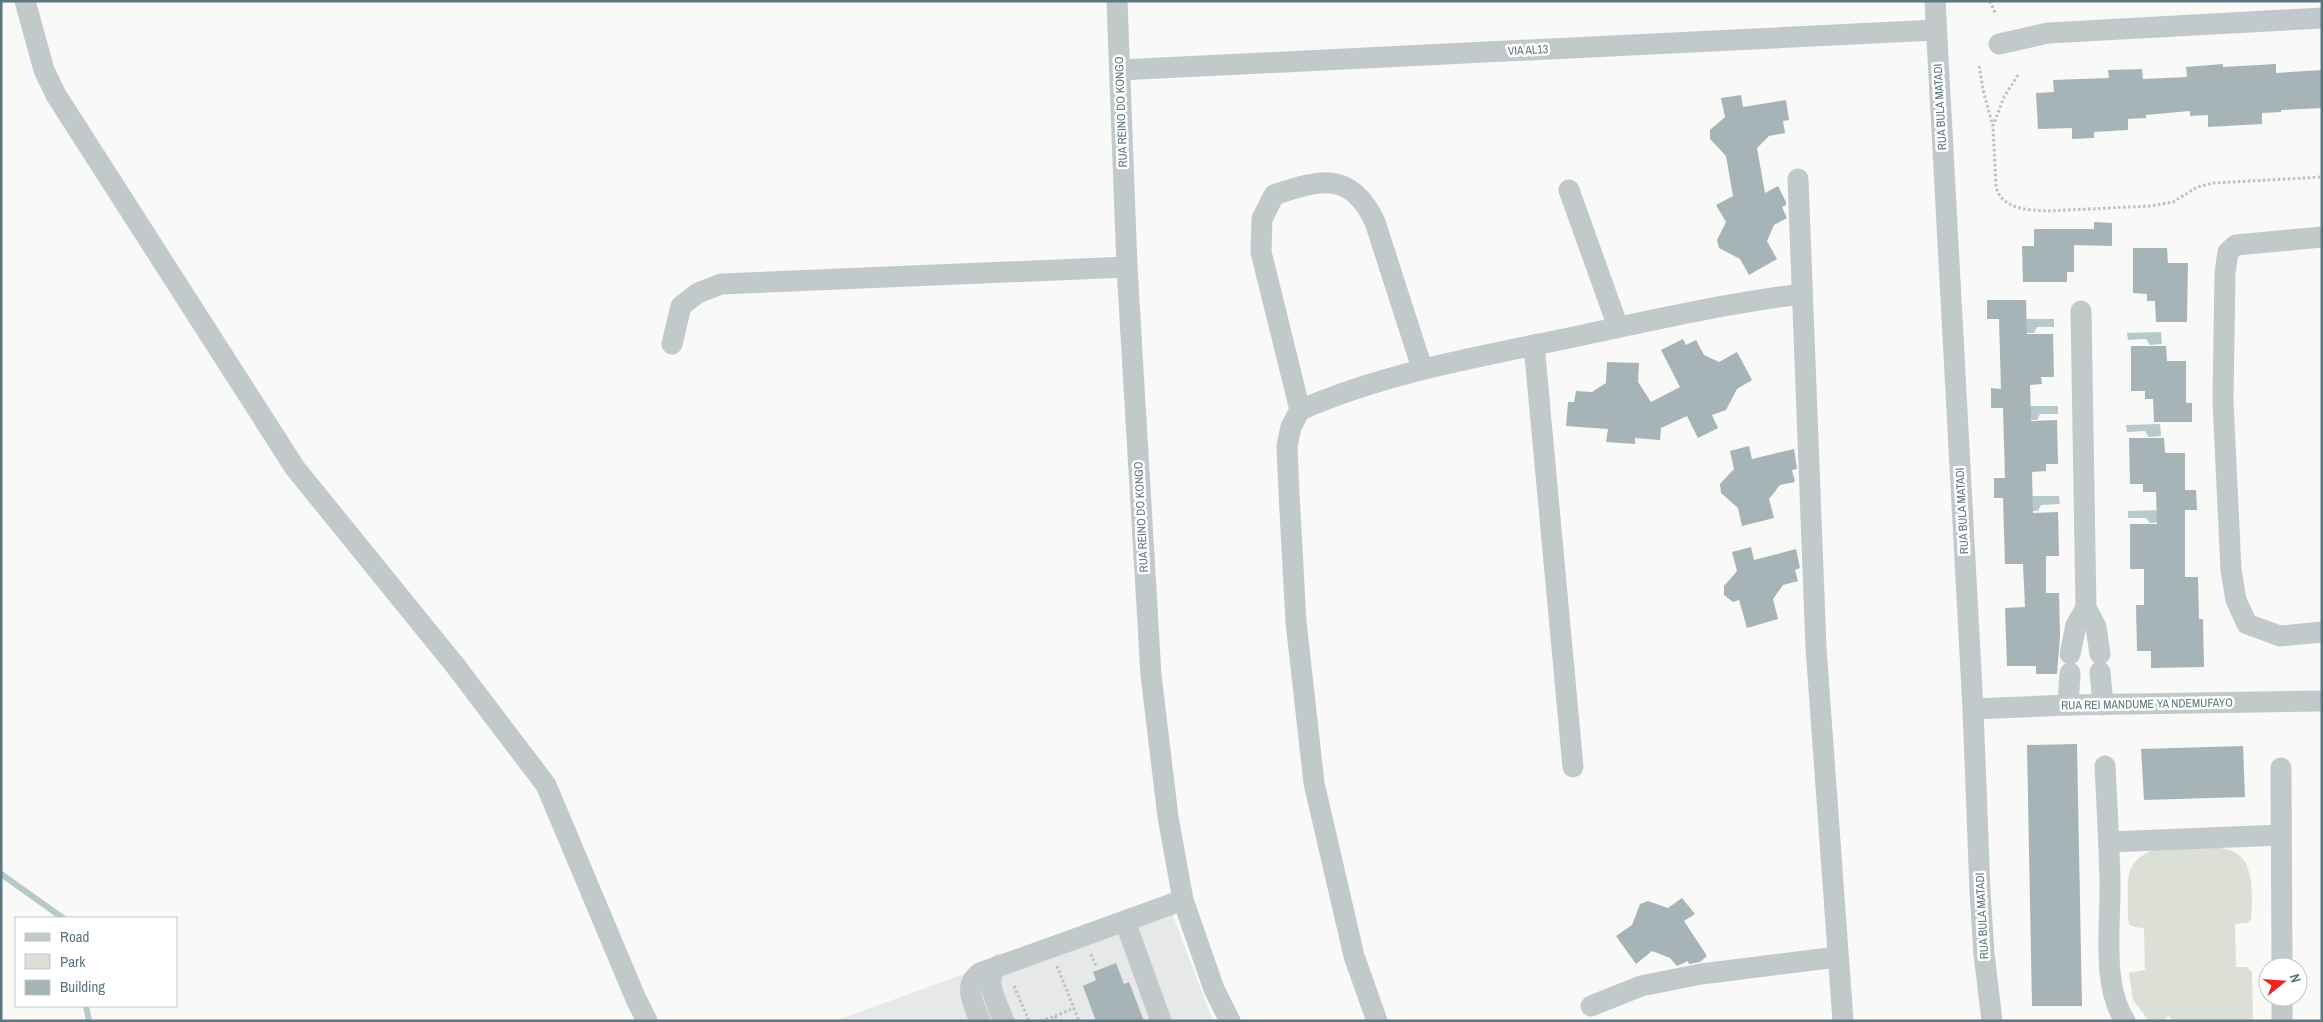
<svg xmlns="http://www.w3.org/2000/svg" width="2323" height="1022" font-family="'Archivo Narrow',sans-serif">
  <style>
    .built { fill: #e7e9e8 }
    .green { fill: #dbdfd5 }
    .water { fill: #b7c9ca }
    .lines { fill: none; stroke-linecap: round; stroke-linejoin: round }
    .stream { stroke: #b7c9ca; stroke-width: 6 }
    .building { fill: #a6b4b7 }
    .path { stroke: #bcc1c3; stroke-width: 3; stroke-dasharray: 2.5 2.5; stroke-linecap: butt }
    .minor { stroke: #c2c9cb; stroke-width: 21 }
    .labels { text-anchor: middle; dominant-baseline: central; stroke-width: 5; stroke-linejoin: round; paint-order: stroke }
    .street-label { font-size: 12px; fill: #5e777e; stroke: #fff }
  </style>
  <rect width="100%" height="100%" fill="#f9f9f7"/>
  <polygon class="built" points="1167,900 1213,1021 835,1021"/>
  <path class="green" d="M2158 848C2227 848 2258 833 2251 920L2247 923 2235 924 2236 967H2247L2252 972 2253 1021H2174L2168 1016 2163 1021H2149L2133 1000 2129 973 2145 970 2144 928 2134 927 2129 924C2127 915 2128 905 2128 896 2127 869 2131 858 2158 848Z"/>
  <g class="water">
    <polygon points="2021,319 2054,319 2054,327 2037,327 2034,333 2021,333"/>
    <polygon points="2161,332 2162,344 2150,345 2146,339 2128,340 2127,333"/>
    <polygon points="2023,406 2058,406 2058,414 2040,414 2037,420 2023,420"/>
    <polygon points="2160,424 2161,436 2149,437 2145,431 2127,432 2126,425"/>
    <polygon points="2023,496 2059,496 2060,504 2041,505 2038,511 2023,511"/>
    <polygon points="2162,510 2163,522 2150,523 2146,518 2128,518 2128,511"/>
  </g>
  <g class="lines">
    <g class="stream">
      <polyline points="1,874 63,918"/>
      <polyline points="86,1006 89,1021"/>
    </g>
  </g>
  <g class="building">
    <polygon points="2223,64 2223,67 2276,64 2276,73 2322,70 2322,108 2281,110 2281,112 2262,113 2262,124 2208,127 2208,115 2190,116 2190,111 2146,115 2146,118 2128,119 2128,130 2094,132 2094,138 2072,139 2072,128 2038,129 2036,93 2054,92 2053,80 2109,78 2108,70 2142,69 2143,79 2187,77 2186,67"/>
    <polygon points="1741,95 1743,107 1786,100 1789,120 1783,121 1785,133 1769,136 1757,148 1765,193 1778,186 1786,202 1786,205 1782,207 1787,218 1774,225 1767,241 1777,259 1749,275 1740,259 1719,248 1717,240 1726,222 1716,205 1733,196 1726,156 1710,139 1710,130 1725,117 1721,98"/>
    <polygon points="2094,222 2112,223 2112,246 2074,245 2074,272 2067,272 2067,282 2023,282 2022,246 2034,246 2034,229 2094,229"/>
    <polygon points="2133,248 2167,248 2168,263 2188,263 2187,322 2156,322 2155,301 2147,301 2147,294 2133,293"/>
    <polygon points="1987,300 2026,300 2027,334 2053,334 2054,377 2041,377 2042,384 2030,385 2031,421 2057,420 2058,464 2046,464 2046,471 2032,472 2033,513 2058,512 2059,556 2046,556 2046,593 2059,593 2060,636 2057,674 2036,674 2036,666 2007,666 2005,608 2025,607 2023,564 2005,564 2003,498 1994,498 1994,478 2005,478 2003,408 1991,408 1991,388 2001,389 1999,319 1987,319"/>
    <polygon points="1683,339 1686,345 1696,340 1704,355 1719,362 1737,352 1752,380 1737,389 1726,410 1712,415 1718,428 1698,438 1687,416 1661,428 1660,440 1635,438 1635,444 1606,442 1608,429 1566,426 1568,402 1574,402 1576,391 1592,392 1606,383 1607,362 1639,363 1638,382 1651,402 1680,387 1661,350"/>
    <polygon points="2131,346 2166,346 2167,361 2186,361 2186,403 2192,403 2192,422 2154,422 2153,399 2145,399 2145,391 2131,391"/>
    <polygon points="2129,438 2164,438 2165,453 2185,453 2185,490 2196,490 2197,510 2185,510 2185,577 2198,577 2199,619 2203,619 2204,667 2151,668 2151,651 2137,651 2136,605 2144,605 2144,569 2130,569 2130,524 2157,524 2156,492 2143,492 2143,484 2130,484"/>
    <polygon points="1749,446 1752,459 1794,449 1797,469 1792,470 1795,482 1780,485 1769,499 1774,518 1742,526 1738,508 1721,493 1720,484 1734,469 1730,451"/>
    <polygon points="1751,547 1754,560 1796,549 1800,568 1795,570 1798,581 1783,585 1773,599 1778,619 1747,628 1739,600 1733,602 1724,595 1724,586 1737,571 1732,552"/>
    <polygon points="2077,744 2082,1006 2032,1006 2027,745"/>
    <polygon points="2243,746 2245,797 2144,800 2141,749"/>
    <polygon points="1682,898 1695,914 1684,921 1707,956 1700,962 1689,964 1688,961 1677,966 1670,958 1652,951 1636,964 1616,936 1632,925 1640,904 1648,901 1668,908"/>
    <polygon points="1116,963 1124,984 1129,982 1144,1021 1096,1021 1083,986 1096,980 1093,972"/>
  </g>
  <g class="lines">
    <g class="path">
      <polyline points="1990,1 1996,15"/>
      <polyline points="1979,66 1984,94 1993,126"/>
      <path d="M2018 75 2004 97 1993 126 1996 187C2002 209 2027 210 2047 211L2150 206 2173 202 2197 187 2214 183 2322 177"/>
      <polyline points="1091,954 1096,966"/>
      <polyline points="1057,966 1079,1021"/>
      <polyline points="1014,986 1029,1021"/>
      <polyline points="1055,1016 1074,1008"/>
      <polyline points="1041,1021 1055,1016 1057,1021"/>
    </g>
    <g class="minor">
      <polyline points="25,1 44,70 56,95 295,468 454,664 546,785 636,999 647,1021"/>
      <polyline points="1117,1 1127,267 1151,675 1168,817 1183,900 1214,989 1230,1021"/>
      <polyline points="1935,1 1973,709 1980,891 1984,954 1992,1021"/>
      <polyline points="1999,44 2048,33 2322,18"/>
      <polyline points="1120,70 1936,30"/>
      <polyline points="1798,179 1816,648 1843,1021"/>
      <polyline points="1569,190 1618,327"/>
      <polyline points="2322,237 2236,245 2228,252 2225,273 2223,401 2231,570 2236,600 2247,624 2280,636 2322,632"/>
      <polyline points="2081,311 2086,608 2096,627 2100,654"/>
      <polyline points="672,344 681,306 698,293 721,284 1127,267"/>
      <polyline points="1534,345 1573,767"/>
      <path d="M1300 410 1261 252 1262 219 1274 195C1321 179 1351 171 1375 222L1422 368"/>
      <polyline points="2070,654 2076,625 2086,608"/>
      <polyline points="2100,672 2103,705"/>
      <polyline points="2068,705 2070,673"/>
      <polyline points="1973,709 2068,705 2322,701"/>
      <path d="M2105 766C2107 804 2109 843 2110 881 2111 924 2101 984 2125 1021"/>
      <polyline points="2281,768 2282,967"/>
      <polyline points="2109,842 2281,835"/>
      <polyline points="1125,921 1161,1021"/>
      <path d="M1000 965C980 976 998 1005 1004 1021"/>
      <polyline points="2282,997 2282,1021"/>
      <polyline points="1591,1006 1641,986 1701,974 1837,957"/>
      <path d="M980 1021C974 1004 962 986 980 973L1183 900"/>
      <path d="M1377 1021 1354 956 1314 783 1296 622 1289 493 1287 446 1291 427 1300 410C1383 374 1471 358 1559 340 1640 323 1720 304 1802 294"/>
    </g>
  </g>
  <g class="labels">
    <g class="street-label">
      <text transform="translate(1528 50) rotate(-3)">VIA AL13</text>
      <text transform="translate(1940 107) rotate(-93)">RUA BULA MATADI</text>
      <text transform="translate(1121 112) rotate(-92)">RUA REINO DO KONGO</text>
      <text transform="translate(1962 511) rotate(-93)">RUA BULA MATADI</text>
      <text transform="translate(1141 517) rotate(-93)">RUA REINO DO KONGO</text>
      <text transform="translate(2147 704) rotate(-1)">RUA REI MANDUME YA NDEMUFAYO</text>
      <text transform="translate(1982 916) rotate(-93)">RUA BULA MATADI</text>
    </g>
  </g>
  <rect width="2323" height="1022" fill="none" stroke="#5e777e" stroke-width="5"/>
  <rect x="15" y="917" width="162" height="90" fill="#ffffff" stroke="#bfc9cb"/>
  <rect x="25" y="933" width="25" height="8" fill="#c2c9cb" stroke="#bfc9cb"/>
  <text x="60" y="942" font-size="15" fill="#5e777e">Road</text>
  <rect x="25" y="954" width="25" height="15" fill="#dbdfd5" stroke="#bfc9cb"/>
  <text x="60" y="967" font-size="15" fill="#5e777e">Park</text>
  <rect x="25" y="980" width="25" height="15" fill="#a6b4b7" stroke="#bfc9cb"/>
  <text x="60" y="992" font-size="15" fill="#5e777e">Building</text>
  <g transform="translate(2283 982) rotate(73)"><circle r="24" fill="#ffffff" stroke="#bfc9cb"/>
  <path d="M0-4L9 19L0 12L-9 19Z" fill="#ee2422"/>
  <text y="-8" font-size="14" font-weight="bold" text-anchor="middle" fill="#5e777e">N</text>
  </g>
</svg>
